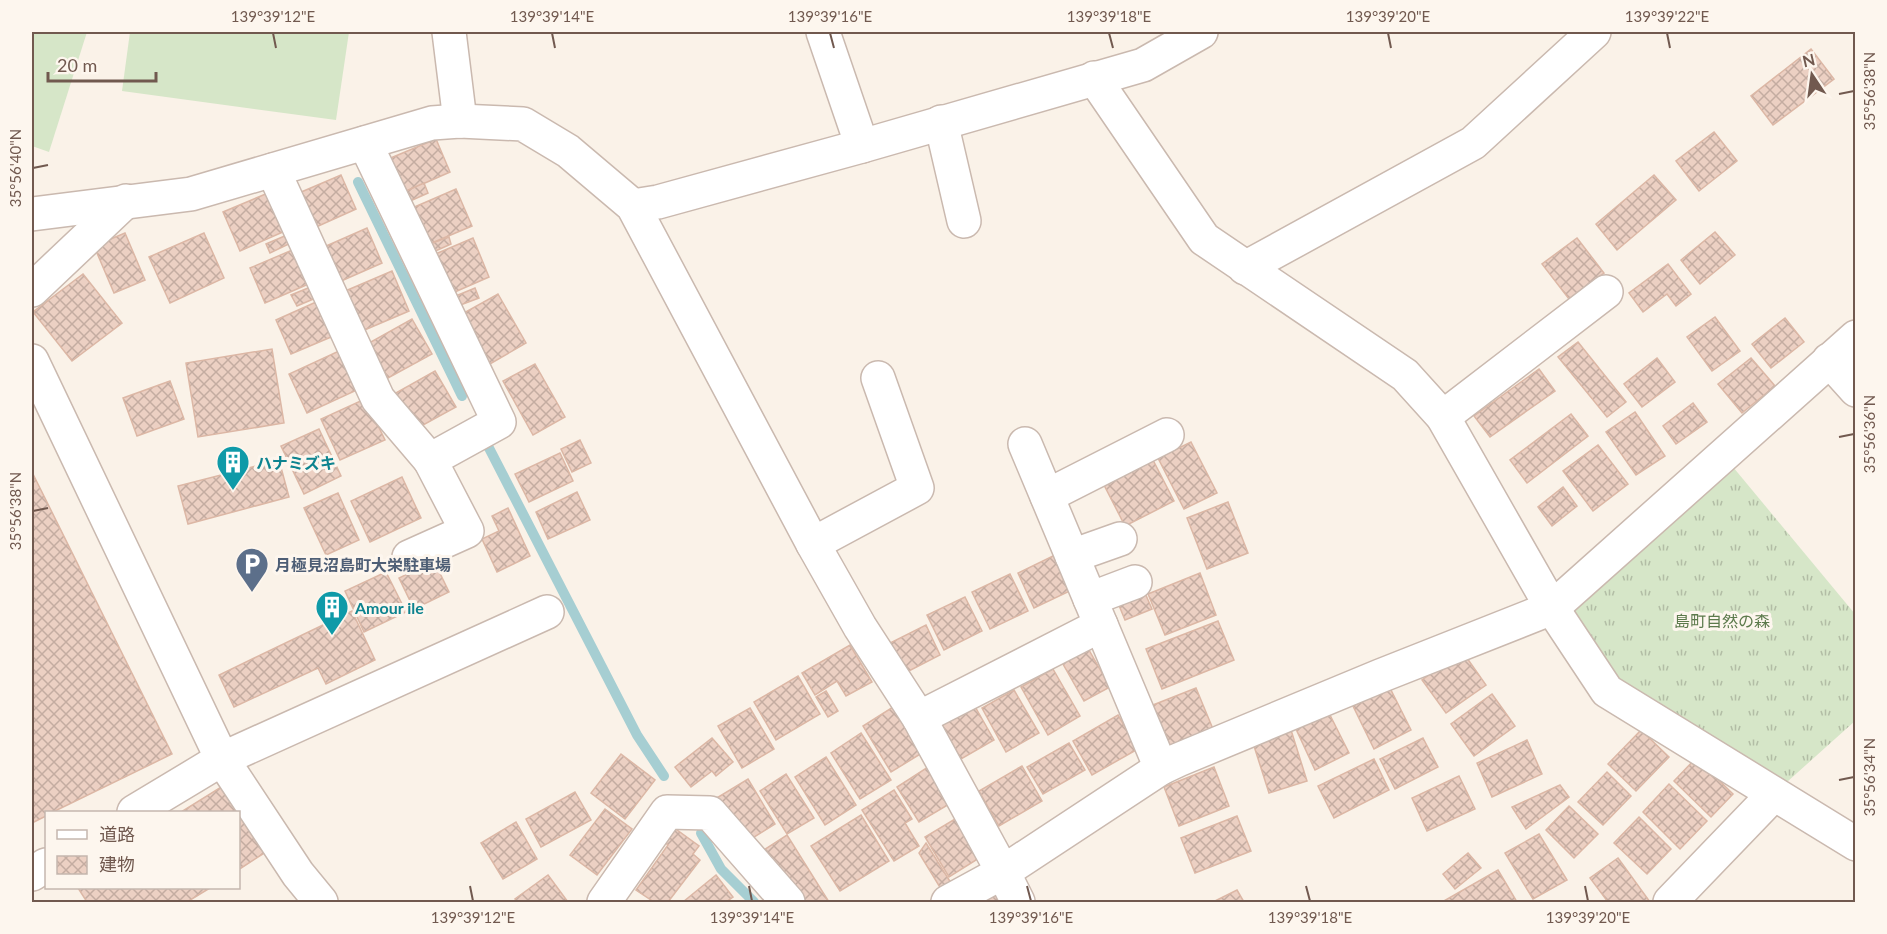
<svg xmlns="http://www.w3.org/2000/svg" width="1887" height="934" font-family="Lato,'Noto Sans JP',sans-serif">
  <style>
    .grass { fill: url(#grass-tufts) }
    .garden { fill: #d6e6c8 }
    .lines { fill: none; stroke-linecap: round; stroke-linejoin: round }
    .stream { stroke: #a6ced2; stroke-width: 10 }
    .building { fill: url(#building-cross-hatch); stroke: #dcb7a5; stroke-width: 1.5 }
    .minor-casing { stroke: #cab9af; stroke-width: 36 }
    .minor { stroke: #fff; stroke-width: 33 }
    .ticks { fill: none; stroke: #71594f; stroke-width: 2 }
    .labels { text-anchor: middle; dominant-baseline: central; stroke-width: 6; stroke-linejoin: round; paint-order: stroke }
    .culture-label { font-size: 16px; font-weight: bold; fill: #0d838f; stroke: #fdf6ee; text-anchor: start }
    .service-label { font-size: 16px; font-weight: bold; fill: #4e5e75; stroke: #fdf6ee; text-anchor: start }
    .park-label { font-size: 16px; fill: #5c7a4c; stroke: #fdf6ee }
    .neatline { fill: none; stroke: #71594f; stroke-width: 2 }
    .ticks-label { font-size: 15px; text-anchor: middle; fill: #71594f }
  </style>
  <defs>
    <pattern id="grass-tufts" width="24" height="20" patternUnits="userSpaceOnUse" patternTransform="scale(1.5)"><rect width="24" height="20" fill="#d6e6c8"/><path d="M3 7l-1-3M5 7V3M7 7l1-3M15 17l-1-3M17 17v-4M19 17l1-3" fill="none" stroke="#b2bda5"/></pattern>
    <pattern id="building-cross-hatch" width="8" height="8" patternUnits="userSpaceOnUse" patternTransform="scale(1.5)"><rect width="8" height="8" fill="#ecd0c3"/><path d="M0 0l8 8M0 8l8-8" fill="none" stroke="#c4aca1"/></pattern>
  </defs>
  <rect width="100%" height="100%" fill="#faf2e8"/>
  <polygon class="grass" points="1733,467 1855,614 1855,721 1787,782 1608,676 1567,613"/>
  <g class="garden">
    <polygon points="32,32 87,32 49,152 32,146"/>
    <polygon points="130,32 349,32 336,120 122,91"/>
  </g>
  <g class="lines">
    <g class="stream">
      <polyline points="358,182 462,396"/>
      <polyline points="489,448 637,735 664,776"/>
      <polyline points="701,833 721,869 754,902"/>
    </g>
  </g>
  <g class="building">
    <polygon points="1811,49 1834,79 1773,125 1751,96"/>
    <polygon points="1714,132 1737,161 1699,191 1676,161"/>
    <polygon points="436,139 450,172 400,194 386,160"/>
    <polygon points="341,175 356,209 314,228 299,193"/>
    <polygon points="1654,175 1676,200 1617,250 1596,224"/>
    <polygon points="424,183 428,193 408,202 404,192"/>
    <polygon points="456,189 472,226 427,245 410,209"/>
    <polygon points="268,193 285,231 240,251 223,212"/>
    <polygon points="367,228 382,263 339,282 324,247"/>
    <polygon points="1715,232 1735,255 1700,284 1681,260"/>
    <polygon points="125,233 145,280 114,293 94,246"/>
    <polygon points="204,233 224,278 170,303 149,257"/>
    <polygon points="287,235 291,243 270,253 266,244"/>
    <polygon points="449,237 451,244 431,253 427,245"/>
    <polygon points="473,238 489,277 448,295 431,256"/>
    <polygon points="1577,238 1604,273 1569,299 1542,264"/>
    <polygon points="297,248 313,282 265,303 250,268"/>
    <polygon points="1668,264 1691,294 1676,306 1667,294 1643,312 1629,293"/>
    <polygon points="392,271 409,311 360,332 343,292"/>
    <polygon points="83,274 122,323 72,361 33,312"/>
    <polygon points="313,286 318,297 297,306 291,295"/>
    <polygon points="475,288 479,298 455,307 451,298"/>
    <polygon points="498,294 526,343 490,364 462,314"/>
    <polygon points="316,302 331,337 291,354 276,320"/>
    <polygon points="1715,317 1740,351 1712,371 1687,337"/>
    <polygon points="1785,318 1804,342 1771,368 1752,344"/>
    <polygon points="412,319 432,354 388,378 369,343"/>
    <polygon points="1578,342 1626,402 1607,417 1558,357"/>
    <polygon points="272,349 284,423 198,437 186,363"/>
    <polygon points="339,351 357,390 307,413 289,374"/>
    <polygon points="1657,358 1675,382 1642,407 1624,384"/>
    <polygon points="1751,358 1775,386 1742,413 1718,384"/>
    <polygon points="535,364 565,417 533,435 503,381"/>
    <polygon points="1539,369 1555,391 1490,437 1474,416"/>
    <polygon points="435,371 456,407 414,430 394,394"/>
    <polygon points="170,381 184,419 137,436 123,398"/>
    <polygon points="365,399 385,440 340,460 321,419"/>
    <polygon points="1693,403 1707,422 1676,444 1663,426"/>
    <polygon points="1635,412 1665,456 1636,475 1606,432"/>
    <polygon points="1571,414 1588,436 1527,483 1510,460"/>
    <polygon points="319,429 341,476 304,494 281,446"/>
    <polygon points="580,440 591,463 572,472 561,449"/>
    <polygon points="1191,442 1217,493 1184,509 1158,458"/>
    <polygon points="1598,445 1628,484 1593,511 1563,471"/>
    <polygon points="560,453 573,481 529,502 515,474"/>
    <polygon points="279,460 289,497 188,524 178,486"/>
    <polygon points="1153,460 1174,501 1125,526 1104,485"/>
    <polygon points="32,472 172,754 53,812 46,812 46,816 32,823"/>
    <polygon points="402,477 421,518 370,542 351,501"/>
    <polygon points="1563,487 1577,506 1552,526 1538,507"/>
    <polygon points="577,492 590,520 548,539 536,512"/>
    <polygon points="338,493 359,540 326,555 304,508"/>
    <polygon points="1228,502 1248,553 1207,569 1187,518"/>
    <polygon points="508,508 530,556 497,572 482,539 499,531 492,516"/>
    <polygon points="1055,555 1072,590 1034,608 1018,573"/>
    <polygon points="434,561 449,592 414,609 399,578"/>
    <polygon points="386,572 406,612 364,632 345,591"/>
    <polygon points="1200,573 1216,615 1165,635 1148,594"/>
    <polygon points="1010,574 1028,611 990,629 972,592"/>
    <polygon points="1145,593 1152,609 1125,620 1118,603"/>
    <polygon points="965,597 982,631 944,650 927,615"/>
    <polygon points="352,611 375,660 326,684 318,668 234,707 219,675"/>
    <polygon points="1218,621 1234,660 1162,689 1146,649"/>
    <polygon points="926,625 940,655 905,673 890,643"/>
    <polygon points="1085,643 1110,687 1084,701 1059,657"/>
    <polygon points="850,645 872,682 846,696 837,681 815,695 802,673"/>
    <polygon points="1462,651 1486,685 1446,713 1422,680"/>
    <polygon points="1053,669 1080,716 1048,735 1021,687"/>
    <polygon points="798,676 820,714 776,740 754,702"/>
    <polygon points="1196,688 1213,729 1170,747 1153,705"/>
    <polygon points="1390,688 1411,730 1374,749 1353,706"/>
    <polygon points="1014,690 1039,733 1006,752 982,708"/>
    <polygon points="826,691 838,711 828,717 816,697"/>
    <polygon points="1492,694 1515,726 1474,756 1451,724"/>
    <polygon points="973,703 994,740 961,759 940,722"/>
    <polygon points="893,707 922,753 891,772 863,726"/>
    <polygon points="750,708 774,749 742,768 718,726"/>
    <polygon points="1329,713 1349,753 1315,770 1296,729"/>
    <polygon points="1118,715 1138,749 1092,775 1073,741"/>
    <polygon points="1291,730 1307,781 1269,793 1253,743"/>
    <polygon points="1641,730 1669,757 1636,791 1608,764"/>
    <polygon points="861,733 891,780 860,799 831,753"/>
    <polygon points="712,738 733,762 716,776 712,771 691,787 675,767"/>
    <polygon points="1423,738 1438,767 1395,789 1380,759"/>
    <polygon points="1527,740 1542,774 1492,797 1477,763"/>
    <polygon points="1069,743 1085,770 1043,794 1027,767"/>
    <polygon points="621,754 655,780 625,819 591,793"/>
    <polygon points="826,757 856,805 825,825 795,777"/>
    <polygon points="1696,758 1733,794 1711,817 1674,781"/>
    <polygon points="1374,759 1389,790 1334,818 1318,786"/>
    <polygon points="1022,766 1042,801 999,826 979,791"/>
    <polygon points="928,767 951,803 919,822 897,787"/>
    <polygon points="1214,767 1229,806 1179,826 1164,787"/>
    <polygon points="1607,772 1631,796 1603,825 1578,802"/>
    <polygon points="786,774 814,818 787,834 760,791"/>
    <polygon points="1459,776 1475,809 1427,831 1412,798"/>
    <polygon points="748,779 775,824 743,844 715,799"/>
    <polygon points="226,784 269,850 238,870 238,812 181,812"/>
    <polygon points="1669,784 1707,821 1680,849 1643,812"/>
    <polygon points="1560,785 1569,797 1526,829 1512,807"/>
    <polygon points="894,790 912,819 905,823 919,846 894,861 862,810"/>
    <polygon points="575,792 591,820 541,847 526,819"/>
    <polygon points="1569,806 1598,834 1574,858 1546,830"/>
    <polygon points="605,809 632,829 597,875 570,855"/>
    <polygon points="861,815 889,861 840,891 811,846"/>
    <polygon points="960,816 984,855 949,877 925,837"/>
    <polygon points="1237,816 1251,851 1195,873 1181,838"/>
    <polygon points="1639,817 1671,849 1647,874 1614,843"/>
    <polygon points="516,822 537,859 503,879 481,843"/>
    <polygon points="673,827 699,846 693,854 700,860 668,902 654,902 636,890 668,845 663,841"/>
    <polygon points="1539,834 1567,880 1533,899 1505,853"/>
    <polygon points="787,835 829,902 795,902 759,853"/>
    <polygon points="926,843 951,883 941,889 919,853"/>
    <polygon points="1468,853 1481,868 1455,889 1443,874"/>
    <polygon points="1618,858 1650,902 1608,902 1590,878"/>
    <polygon points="1498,870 1517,902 1442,902"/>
    <polygon points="548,875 568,902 517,902 515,899"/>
    <polygon points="716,875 733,897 726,902 683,902"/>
    <polygon points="78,888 210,888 187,902 87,902"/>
    <polygon points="1001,888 1011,902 979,902"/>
    <polygon points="1237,890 1244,902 1213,902"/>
  </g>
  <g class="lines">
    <defs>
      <g id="minor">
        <polyline points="449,32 460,121"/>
        <polyline points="823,32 862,146"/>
        <polyline points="1094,78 1204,239 1405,375 1443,417 1552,608 1607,691 1856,844"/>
        <polyline points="941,122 964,221"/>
        <polyline points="273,170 378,399 430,460 499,422 365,143"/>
        <polyline points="633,206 658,202 862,146 1143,65 1201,32"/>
        <polyline points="32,214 191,194 432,123 460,121 523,124 568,151 633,206 813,544 860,627 919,718 1003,872 1018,902"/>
        <polyline points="1245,268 1473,143 1594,32"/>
        <polyline points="32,290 126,201"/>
        <polyline points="1829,360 1856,390"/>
        <polyline points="32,361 222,759 298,874 321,902"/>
        <polyline points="1443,417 1606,292"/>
        <polyline points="1025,444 1161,768"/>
        <polyline points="1047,496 1167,435"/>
        <polyline points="813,544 917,488 878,378"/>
        <polyline points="1072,556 1120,539"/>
        <polyline points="409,557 467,531 430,460"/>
        <polyline points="1090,599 1135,582"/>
        <polyline points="919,718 1101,625"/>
        <polyline points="134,812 222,759 547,612"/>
        <polyline points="32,874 46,865"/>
        <polyline points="604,902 667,812 710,813 788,902"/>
        <polyline points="948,902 1003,872 1161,768 1178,760 1380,676 1552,608 1856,337"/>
        <polyline points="1670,902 1774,794"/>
      </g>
    </defs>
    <use href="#minor" class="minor-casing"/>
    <use href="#minor" class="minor"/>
  </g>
  <path class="ticks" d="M273 33 276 48M552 33 555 48M830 33 834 48M1109 33 1113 48M1388 33 1391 48M1667 33 1670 48M1839 94 1854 91M33 168 48 165M1839 437 1854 434M33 511 48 508M1839 780 1854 777M470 886 473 901M749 886 752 901M1027 886 1031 901M1306 886 1310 901M1585 886 1588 901"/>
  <defs>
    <symbol id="building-pin" viewBox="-11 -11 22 30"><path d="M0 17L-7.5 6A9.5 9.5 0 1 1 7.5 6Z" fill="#0f9aa8" stroke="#fdf6ee"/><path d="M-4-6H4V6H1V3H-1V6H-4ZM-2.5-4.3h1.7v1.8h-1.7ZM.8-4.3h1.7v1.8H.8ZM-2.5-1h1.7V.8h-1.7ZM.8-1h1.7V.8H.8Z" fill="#fff"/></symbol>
    <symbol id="parking-pin" viewBox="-11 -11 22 30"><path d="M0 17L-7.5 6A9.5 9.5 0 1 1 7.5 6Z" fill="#5c6f8a" stroke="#fdf6ee"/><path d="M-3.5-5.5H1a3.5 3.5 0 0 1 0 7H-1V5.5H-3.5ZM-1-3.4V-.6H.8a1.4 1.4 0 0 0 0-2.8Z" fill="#fff"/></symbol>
  </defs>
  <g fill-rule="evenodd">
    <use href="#building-pin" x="214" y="443" width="38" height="52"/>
    <use href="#parking-pin" x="233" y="545" width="38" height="52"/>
    <use href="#building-pin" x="313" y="588" width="38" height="52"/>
  </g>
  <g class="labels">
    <g class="culture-label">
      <text x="256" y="462">ハナミズキ</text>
      <text x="355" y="607">Amour ile</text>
    </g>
    <g class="service-label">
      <text x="275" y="564">月極見沼島町大栄駐車場</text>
    </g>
    <g class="park-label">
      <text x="1722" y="620">島町自然の森</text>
    </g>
  </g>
  <rect width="1887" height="934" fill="none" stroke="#fdf6ee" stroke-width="66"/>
  <rect x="45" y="811" width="195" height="78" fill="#fdf6ee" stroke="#c5b7ae" stroke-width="1.5"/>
  <rect x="57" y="830" width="30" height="9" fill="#ffffff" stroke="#c5b7ae" stroke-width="1.5"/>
  <text x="99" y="841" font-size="18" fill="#71594f">道路</text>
  <rect x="57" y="856" width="30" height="18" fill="url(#building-cross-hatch)" stroke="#c5b7ae" stroke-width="1.5"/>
  <text x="99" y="871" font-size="18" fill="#71594f">建物</text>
  <g transform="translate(1812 75) rotate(347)" stroke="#fdf6ee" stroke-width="4.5" paint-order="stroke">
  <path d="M0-4.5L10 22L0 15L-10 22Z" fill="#71594f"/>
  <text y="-9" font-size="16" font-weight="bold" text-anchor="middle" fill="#71594f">N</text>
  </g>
  <path d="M48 72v9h108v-9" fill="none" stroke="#71594f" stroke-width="3"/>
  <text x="57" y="72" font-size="18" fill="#71594f" stroke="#fdf6ee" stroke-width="4.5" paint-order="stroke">20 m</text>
  <rect x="33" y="33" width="1821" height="868" class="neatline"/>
  <g class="ticks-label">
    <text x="273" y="22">139°39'12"E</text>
    <text x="552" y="22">139°39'14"E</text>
    <text x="830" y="22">139°39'16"E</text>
    <text x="1109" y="22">139°39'18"E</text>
    <text x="1388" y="22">139°39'20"E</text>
    <text x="1667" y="22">139°39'22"E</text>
    <text transform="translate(1870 91) rotate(-90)" y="5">35°56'38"N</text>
    <text transform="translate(16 168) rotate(-90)" y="5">35°56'40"N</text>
    <text transform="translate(1870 434) rotate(-90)" y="5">35°56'36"N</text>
    <text transform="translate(16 511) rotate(-90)" y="5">35°56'38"N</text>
    <text transform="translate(1870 777) rotate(-90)" y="5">35°56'34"N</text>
    <text x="473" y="923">139°39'12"E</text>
    <text x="752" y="923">139°39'14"E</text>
    <text x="1031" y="923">139°39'16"E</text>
    <text x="1310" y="923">139°39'18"E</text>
    <text x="1588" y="923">139°39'20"E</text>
  </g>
</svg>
